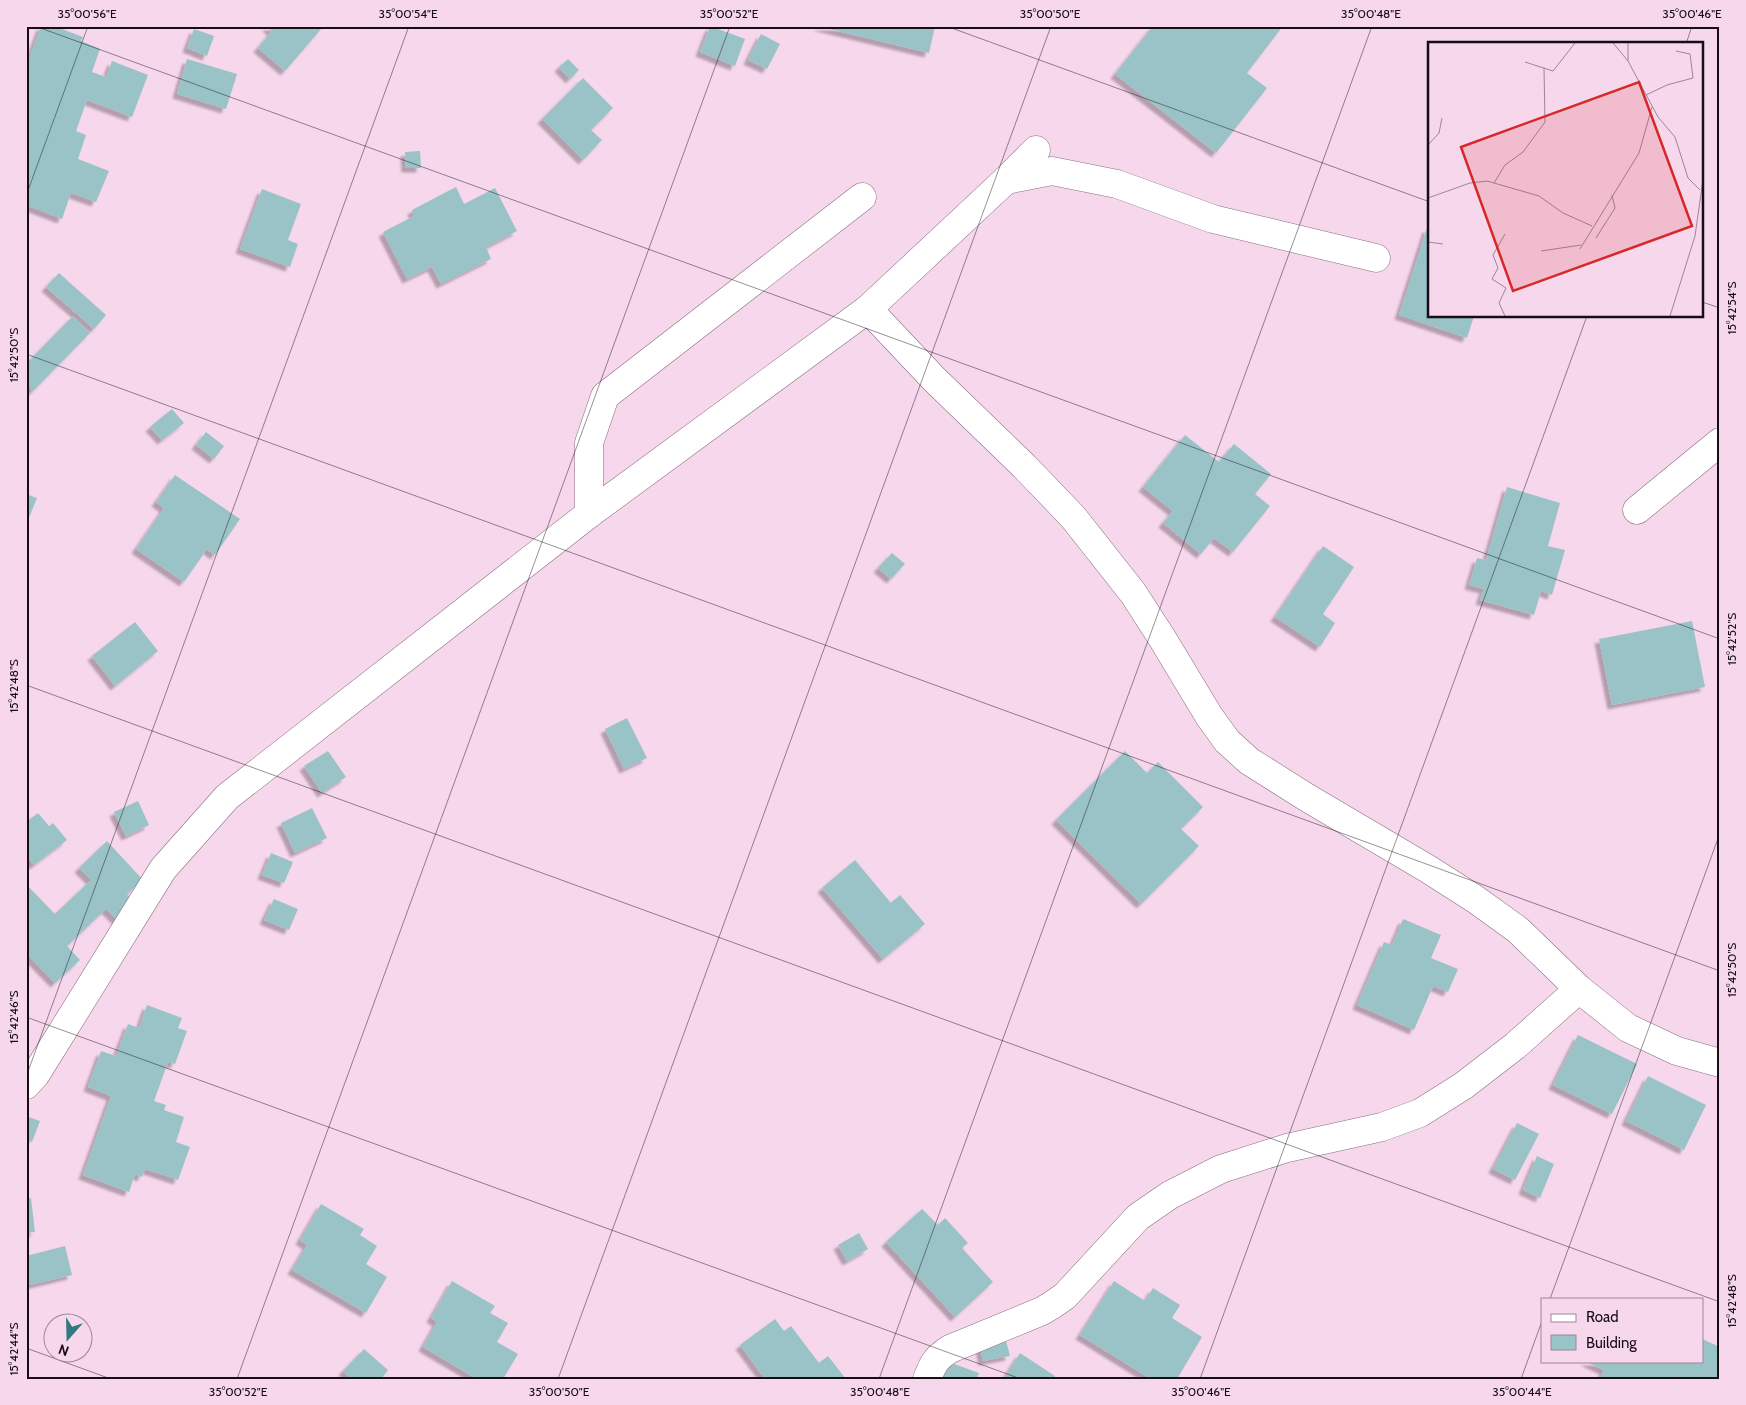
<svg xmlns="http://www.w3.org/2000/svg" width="1746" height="1405" font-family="Cabin,sans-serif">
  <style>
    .building { fill: #9ac3c8; filter: url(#shadow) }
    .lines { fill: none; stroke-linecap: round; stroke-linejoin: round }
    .minor-casing { stroke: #896e80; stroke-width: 29 }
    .minor { stroke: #fff; stroke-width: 28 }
    .ticks { fill: none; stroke: #170d14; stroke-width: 1; stroke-opacity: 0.45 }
    .inset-road { fill: none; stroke: #9d8696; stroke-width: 1 }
    .view { fill: #d62828; fill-opacity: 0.15; stroke: #d62828; stroke-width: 2.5 }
    .inset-edge { fill: none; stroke: #170d14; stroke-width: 2.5 }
    .neatline { fill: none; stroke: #170d14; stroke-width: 2 }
    .ticks-label { font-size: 12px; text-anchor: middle; fill: #170d14 }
  </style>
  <defs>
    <filter id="shadow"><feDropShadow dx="-4.5" dy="4.5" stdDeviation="1" flood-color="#0004"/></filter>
  </defs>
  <rect width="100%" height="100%" fill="#f6d7ec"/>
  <g class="building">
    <polygon points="41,26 54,26 83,37 81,41 100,49 92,72 106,77 112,61 148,75 132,117 87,100 76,131 86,135 78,159 109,171 96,202 71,193 62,219 26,205 26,67"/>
    <polygon points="266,26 320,26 322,28 285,71 258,48 272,31"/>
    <polygon points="710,26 745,39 735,66 700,52"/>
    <polygon points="817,26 935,26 929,53"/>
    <polygon points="1153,26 1283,26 1247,73 1267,88 1216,153 1115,74"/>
    <polygon points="194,29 214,36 207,56 187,48"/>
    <polygon points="761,34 780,44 767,69 748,60"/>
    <polygon points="187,59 237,74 226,109 177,94"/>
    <polygon points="568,59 579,70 570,79 559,67"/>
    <polygon points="583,78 613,108 591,130 602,140 583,160 542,119"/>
    <polygon points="420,151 421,168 406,168 405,152"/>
    <polygon points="456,187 464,204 495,188 517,231 486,247 491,259 441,284 432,267 407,279 383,232 414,216 412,210"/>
    <polygon points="262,189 301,204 288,240 298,244 290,267 240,249"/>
    <polygon points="1427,228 1430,229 1430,316 1474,316 1467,338 1399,315"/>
    <polygon points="59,273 106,315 94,329 46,287"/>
    <polygon points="73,316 90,333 33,391 26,384 26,364"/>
    <polygon points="172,409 184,423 162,440 150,427"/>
    <polygon points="206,432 224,446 214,459 196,445"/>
    <polygon points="1185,435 1219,462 1234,444 1271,474 1255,494 1270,506 1233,552 1214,538 1201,554 1163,523 1173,511 1143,487"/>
    <polygon points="175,475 240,519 215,555 207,549 184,582 136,549 164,508 156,502"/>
    <polygon points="1507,487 1560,503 1548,546 1565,550 1552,595 1541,591 1534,615 1480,600 1484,589 1469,585 1477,558 1486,560"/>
    <polygon points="26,494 37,498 26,525"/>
    <polygon points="1323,546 1354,567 1323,614 1335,623 1320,647 1275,617"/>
    <polygon points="892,553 905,564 891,579 878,568"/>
    <polygon points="1692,621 1705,687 1612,705 1599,639"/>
    <polygon points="135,622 158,651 115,686 92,656"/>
    <polygon points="627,718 647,758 624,769 605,729"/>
    <polygon points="328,751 346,777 322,793 304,766"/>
    <polygon points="1125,751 1147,773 1158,762 1203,807 1181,829 1199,846 1141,904 1056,820"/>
    <polygon points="138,801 149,825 126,836 114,812"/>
    <polygon points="312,808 327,838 295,853 281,823"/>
    <polygon points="38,813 49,826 53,823 67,840 34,865 26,855 26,822"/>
    <polygon points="107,841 143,880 127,894 135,903 117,920 106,909 67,946 80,960 55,983 26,953 26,884 55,914 91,880 79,868"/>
    <polygon points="271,853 293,862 284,883 262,875"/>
    <polygon points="855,860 891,903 900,895 925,924 883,959 822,888"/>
    <polygon points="274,899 298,909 289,930 264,920"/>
    <polygon points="1403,919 1441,935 1431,958 1458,969 1448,992 1433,986 1414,1030 1357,1005 1384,942 1392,945"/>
    <polygon points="147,1005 182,1018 178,1028 187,1031 175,1064 168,1062 154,1101 166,1105 164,1110 184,1117 176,1142 190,1147 178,1180 145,1169 142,1177 135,1174 129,1192 83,1175 111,1096 88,1087 101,1051 116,1056 128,1024 139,1028"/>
    <polygon points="1578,1035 1637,1064 1612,1114 1553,1085"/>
    <polygon points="1648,1076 1706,1105 1684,1150 1626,1121"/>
    <polygon points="26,1116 40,1121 32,1142 26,1140"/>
    <polygon points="1517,1123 1539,1134 1515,1180 1493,1169"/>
    <polygon points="1537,1156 1554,1164 1540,1198 1523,1190"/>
    <polygon points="31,1198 35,1232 26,1233 26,1199"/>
    <polygon points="321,1204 364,1229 360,1235 377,1246 366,1264 387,1277 366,1313 292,1270 307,1245 300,1240"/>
    <polygon points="922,1209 938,1225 945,1218 968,1243 962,1248 993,1282 955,1317 886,1242"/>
    <polygon points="859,1233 868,1249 847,1261 838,1245"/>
    <polygon points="65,1246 72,1275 26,1286 26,1256"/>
    <polygon points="452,1281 495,1306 490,1313 508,1323 497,1342 518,1354 503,1379 477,1379 423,1347 437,1322 431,1318"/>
    <polygon points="1114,1281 1145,1301 1153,1288 1180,1305 1172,1318 1202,1337 1177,1379 1151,1379 1080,1335"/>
    <polygon points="775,1319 784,1331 791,1326 819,1363 828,1356 846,1379 765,1379 740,1345"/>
    <polygon points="1005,1337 1010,1356 983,1361 979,1342"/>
    <polygon points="1702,1339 1720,1347 1720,1379 1681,1379 1674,1375 1672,1379 1600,1379 1604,1370 1585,1361 1702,1361"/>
    <polygon points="364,1349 388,1370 381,1379 352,1379 343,1371"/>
    <polygon points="1020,1353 1055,1376 1053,1379 1004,1379"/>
    <polygon points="946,1361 979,1373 977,1379 940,1379"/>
  </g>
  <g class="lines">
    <defs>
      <g id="minor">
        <polyline points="1006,180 1052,171 1117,184 1213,219 1376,258"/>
        <polyline points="868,309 934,379 1024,466 1073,517 1133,593 1162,638 1209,716 1227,741 1249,761 1306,797 1428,869 1475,899 1518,930 1579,989 1628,1028 1677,1051 1720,1063"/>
        <polyline points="1637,510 1720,442"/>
        <polyline points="589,514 589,443 605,396 862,197"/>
        <polyline points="26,1085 36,1074 163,869 227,797 589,514 868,309 1006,180 1036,150"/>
        <path d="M927 1379C933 1363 936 1358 950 1349L1042 1311 1052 1305 1065 1296 1138 1217 1170 1195 1221 1169 1287 1148 1382 1127 1420 1113 1463 1086 1515 1046 1579 989"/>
      </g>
    </defs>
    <use href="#minor" class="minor-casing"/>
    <use href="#minor" class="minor"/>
  </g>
  <path class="ticks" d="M35 26 1720 639M946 26 1430 202M1686 44 1692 26M26 196 88 26M1702 302 1720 308M26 354 1720 971M26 685 1720 1302M26 1017 1021 1379M26 1077 409 26M1550 1299 1720 833M26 1348 111 1379M237 1379 730 26M558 1379 1051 26M879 1379 1372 26M1200 1379 1587 316M1521 1379 1542 1321"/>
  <g transform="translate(1428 42)">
    <rect width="275" height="275" fill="#f6d7ec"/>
    <path class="inset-road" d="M185 1 200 19 230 75 247 95 260 136 272 148M200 19V1M97 20 125 29 147 1M218 53 239 43 265 36 262 12 248 9M0 103 11 91 14 76M66 141 77 123 95 110 117 80 116 26M0 156 42 141 59 139 111 154 135 171 164 184M168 196 187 166 184 153M0 200 15 202M152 207 211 111 224 65M113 209 153 203M77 274 71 261 78 246 64 237 70 226 65 213 77 192M242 274 267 194 275 138"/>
    <path class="view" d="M211 40 264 184 85 249 33 105Z"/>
    <rect width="275" height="275" class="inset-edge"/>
  </g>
  <rect width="1746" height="1405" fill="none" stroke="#f6d7ec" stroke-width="55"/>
  <rect x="1541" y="1298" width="162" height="65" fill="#f6d7ec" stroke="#9d8696"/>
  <rect x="1551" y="1314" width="25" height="8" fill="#ffffff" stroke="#9d8696"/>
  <text x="1586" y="1322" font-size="15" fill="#170d14">Road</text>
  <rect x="1551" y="1335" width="25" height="15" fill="#9ac3c8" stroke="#9d8696"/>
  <text x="1586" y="1348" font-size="15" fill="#170d14">Building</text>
  <g transform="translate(68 1338) rotate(200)"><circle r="24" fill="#f6d7ec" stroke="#9d8696"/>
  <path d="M0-4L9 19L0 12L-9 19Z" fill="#307981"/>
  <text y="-8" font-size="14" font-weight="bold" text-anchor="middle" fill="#170d14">N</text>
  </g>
  <rect x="28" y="28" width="1690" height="1350" class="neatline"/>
  <g class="ticks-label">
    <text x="87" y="18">35°00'56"E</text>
    <text x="408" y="18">35°00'54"E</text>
    <text x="729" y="18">35°00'52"E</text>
    <text x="1050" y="18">35°00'50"E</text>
    <text x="1371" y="18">35°00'48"E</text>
    <text x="1692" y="18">35°00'46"E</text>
    <text transform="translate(1732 308) rotate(-90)" y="4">15°42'54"S</text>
    <text transform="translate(14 355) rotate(-90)" y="4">15°42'50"S</text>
    <text transform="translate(1732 639) rotate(-90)" y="4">15°42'52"S</text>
    <text transform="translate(14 686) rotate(-90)" y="4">15°42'48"S</text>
    <text transform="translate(1732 970) rotate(-90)" y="4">15°42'50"S</text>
    <text transform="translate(14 1017) rotate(-90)" y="4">15°42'46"S</text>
    <text transform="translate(1732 1301) rotate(-90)" y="4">15°42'48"S</text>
    <text transform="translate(14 1349) rotate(-90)" y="4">15°42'44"S</text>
    <text x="238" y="1396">35°00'52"E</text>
    <text x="559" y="1396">35°00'50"E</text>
    <text x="880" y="1396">35°00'48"E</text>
    <text x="1201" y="1396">35°00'46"E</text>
    <text x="1522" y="1396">35°00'44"E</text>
  </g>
</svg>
